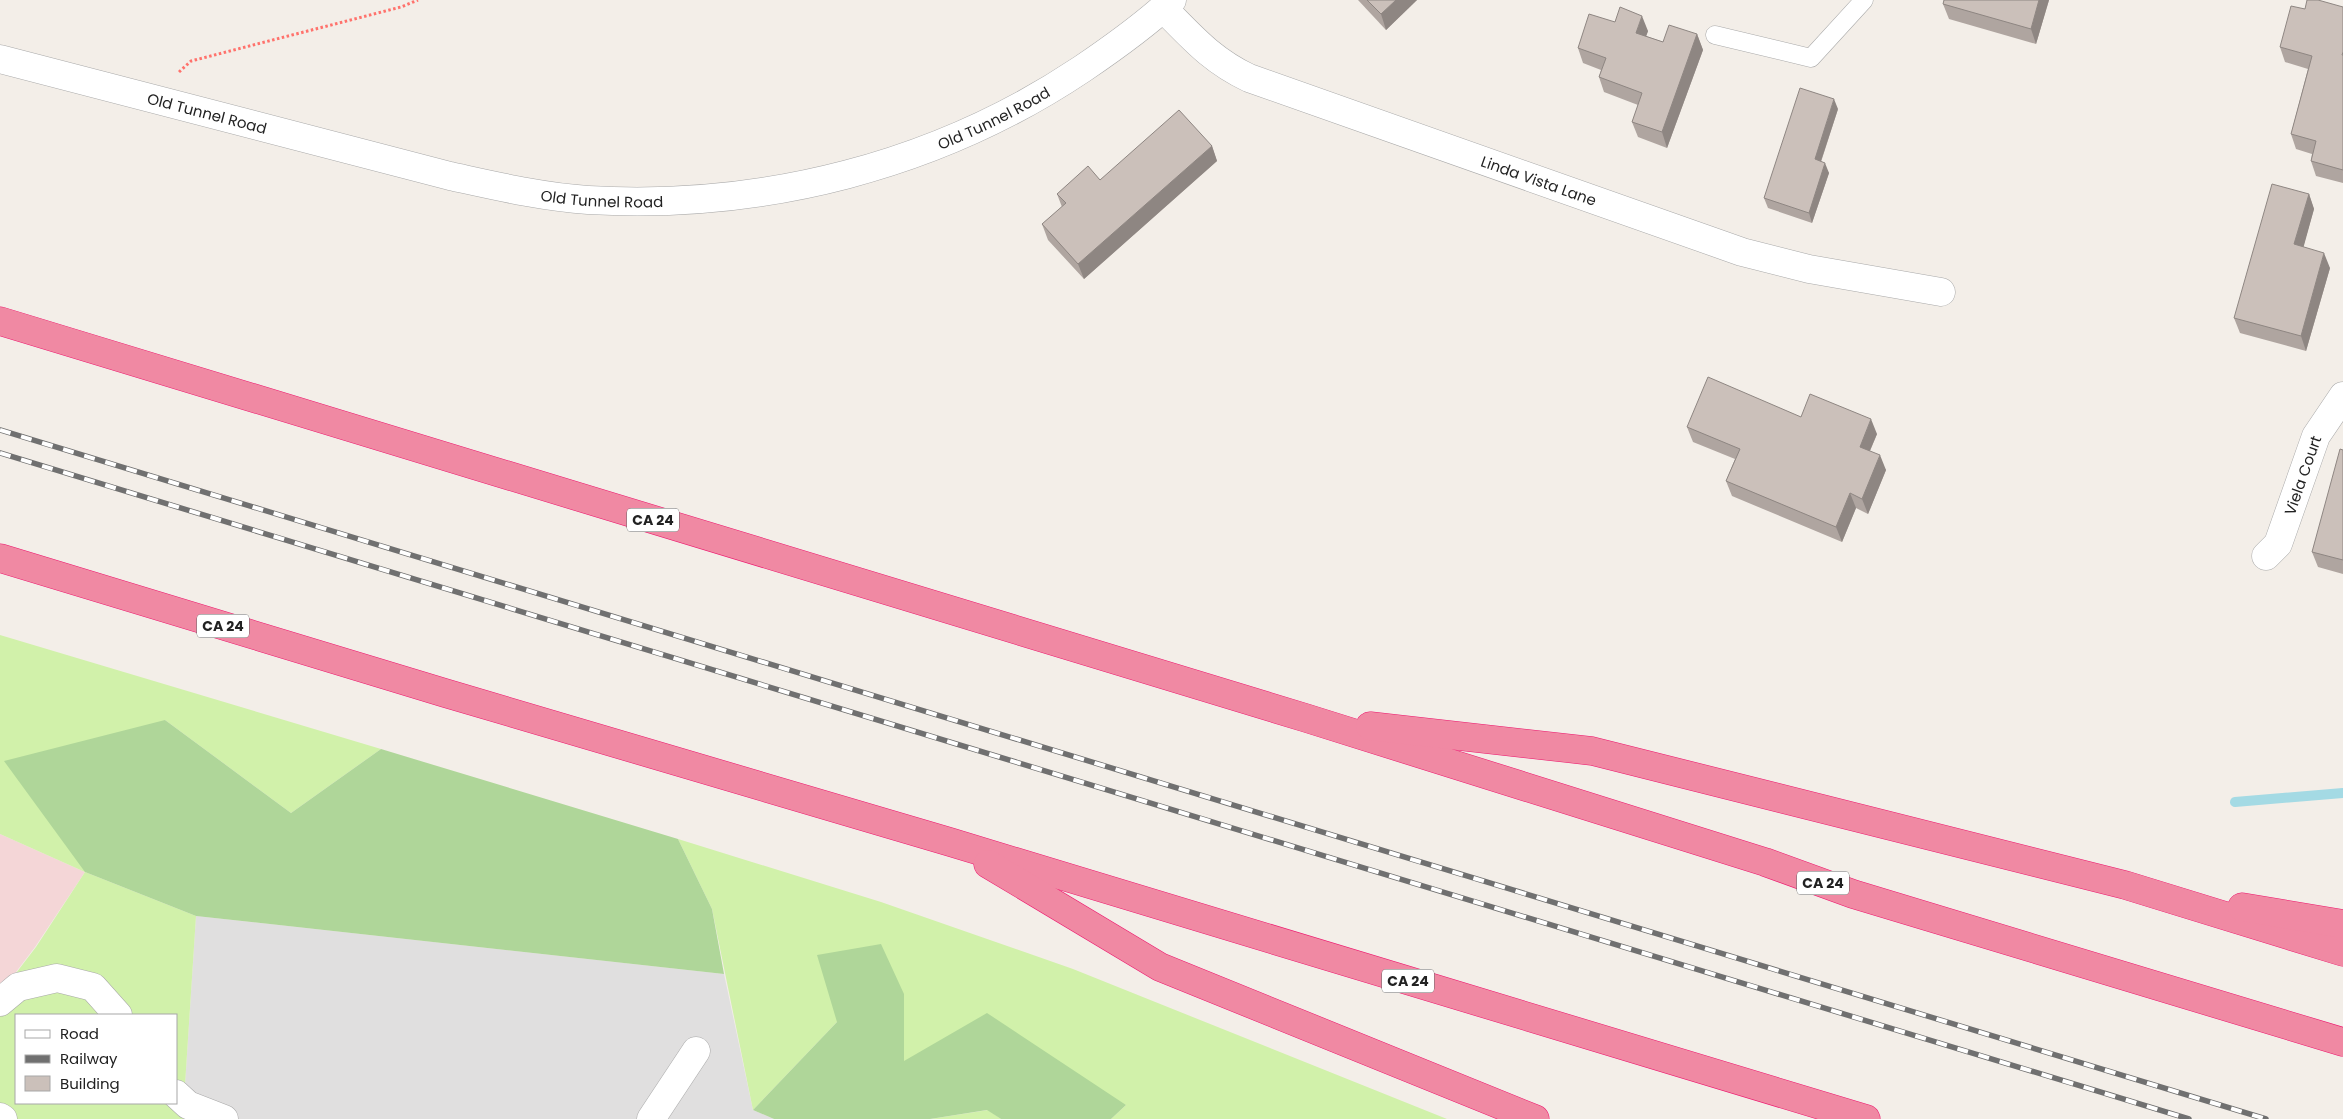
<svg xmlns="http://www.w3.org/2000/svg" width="2343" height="1119" font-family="Poppins,sans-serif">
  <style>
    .residential { fill: #e0dfdf }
    .commercial { fill: #f4d6d7 }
    .grass { fill: #d1f1aa; fill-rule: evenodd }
    .forest { fill: #afd699 }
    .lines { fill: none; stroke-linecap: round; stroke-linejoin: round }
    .stream { stroke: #a4dae4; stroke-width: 10 }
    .service-casing { stroke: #a9a9a9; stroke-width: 19 }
    .minor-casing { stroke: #a9a9a9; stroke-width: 29 }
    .tertiary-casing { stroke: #a9a9a9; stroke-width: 29 }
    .motorway-casing { stroke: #ed186f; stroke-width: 29 }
    .path { stroke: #ff726c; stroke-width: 3; stroke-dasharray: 2.5 2.5; stroke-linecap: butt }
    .service { stroke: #fff; stroke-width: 18 }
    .minor { stroke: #fff; stroke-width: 28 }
    .tertiary { stroke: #fff; stroke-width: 28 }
    .motorway { stroke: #f089a3; stroke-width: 28 }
    .rail-casing { stroke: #707070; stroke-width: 5.5 }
    .rail { stroke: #fff; stroke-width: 4; stroke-dasharray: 11; stroke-linecap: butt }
    .wall { fill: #afa5a0 }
    .shaded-wall { fill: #8e8682 }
    .building { fill: #cbc0ba; stroke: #8e8682 }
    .labels { text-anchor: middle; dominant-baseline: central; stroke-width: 4; stroke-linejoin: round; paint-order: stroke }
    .shield { fill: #fff; stroke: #646464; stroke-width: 1 }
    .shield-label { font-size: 14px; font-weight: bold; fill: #222 }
    .street-label { font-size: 15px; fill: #222; stroke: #fff }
  </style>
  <rect width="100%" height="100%" fill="#f3eee8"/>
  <polygon class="residential" points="196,916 724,974 753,1110 774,1119 226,1119 185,1085"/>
  <polygon class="commercial" points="0,834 85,872 35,947 0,993"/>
  <g class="grass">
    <path d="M0 635 381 749 291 813 165 720 85 872 196 916 185 1085 226 1119H0V994L36 947 85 872 0 834ZM16 1015H176V1103H16Z"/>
    <polygon points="678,839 881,902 1073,969 1447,1119 1111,1119 1126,1105 904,1061 904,994 837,1022 753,1110 712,909"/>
    <polygon points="988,1110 1001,1119 930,1119"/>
  </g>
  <g class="forest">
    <polygon points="165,720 291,813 381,749 678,839 712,909 724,974 196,916 85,872 4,761"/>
    <polygon points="881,944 904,994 904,1061 987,1013 1126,1105 1111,1119 1001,1119 987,1110 930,1119 774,1119 753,1110 837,1022 817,955"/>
  </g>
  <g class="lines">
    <polyline class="stream" points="2235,802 2343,793"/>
    <defs>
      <polyline id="service" points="1715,35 1811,58 1864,0"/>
      <g id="minor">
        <path id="s1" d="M1163 8C1192 37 1211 60 1249 78L1742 252 1809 269 1941 292"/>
        <path id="s2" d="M0 59 450 176C496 186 542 197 588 200 763 210 937 166 1082 69 1113 48 1144 26 1172 0"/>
        <path id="s3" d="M2266 556 2278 544 2316 436 2343 396"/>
        <polyline points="0,1002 18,987 57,978 93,987 118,1015"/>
        <polyline points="176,1094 188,1105 224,1119"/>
        <polyline points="651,1119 696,1051"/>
      </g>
      <polyline id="tertiary" points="0,1117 3,1119"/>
      <g id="motorway">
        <polyline points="0,321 1306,718 1765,862 1853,894 2343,1042"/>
        <polyline points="0,558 445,693 950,842 1866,1119"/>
        <polyline points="1370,726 1592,751 2125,885 2343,952"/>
        <polyline points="988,864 1160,967 1535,1119"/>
        <polyline points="2242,907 2343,924"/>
      </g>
    </defs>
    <use href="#service" class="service-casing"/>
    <use href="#minor" class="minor-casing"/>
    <use href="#tertiary" class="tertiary-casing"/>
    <use href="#motorway" class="motorway-casing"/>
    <polyline class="path" points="179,72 191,61 401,7 418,0"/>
    <use href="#service" class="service"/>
    <use href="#minor" class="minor"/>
    <use href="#tertiary" class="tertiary"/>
    <use href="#motorway" class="motorway"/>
    <defs>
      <g id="rail">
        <polyline points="0,430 2266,1119"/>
        <polyline points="0,453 2189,1119"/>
      </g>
    </defs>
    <use href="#rail" class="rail-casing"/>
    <use href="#rail" class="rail"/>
  </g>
  <g class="wall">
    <polygon points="1358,0 1417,0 1386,30"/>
    <polygon points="1944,0 2049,0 2036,44 1949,19 1943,4"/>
    <polygon points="2343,7 2343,183 2316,176 2311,161 2312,154 2296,149 2291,134 2308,69 2285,62 2280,47 2305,9"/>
    <polygon points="1615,22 1648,31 1646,36 1663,42 1697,34 1703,50 1667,148 1638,137 1632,122 1638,105 1604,92 1599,77 1601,70 1583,63 1578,48"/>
    <polygon points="1838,109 1821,162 1829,173 1812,223 1768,208 1764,198"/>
    <polygon points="1212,146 1217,161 1084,279 1048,240 1042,224 1062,207 1057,194 1100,180"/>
    <polygon points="2309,194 2314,209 2303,247 2330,268 2306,351 2240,333 2234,318"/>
    <polygon points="1801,417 1877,434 1870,451 1886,470 1868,514 1856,508 1842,542 1732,496 1726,481 1735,459 1693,442 1687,427"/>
    <polygon points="2343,450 2343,574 2318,567 2312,552"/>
  </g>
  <g class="shaded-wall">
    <polygon points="1396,0 1417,0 1386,30 1381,14"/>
    <polygon points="2039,0 2049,0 2036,44 2031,29"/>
    <polygon points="1642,16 1648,31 1642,48 1636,33"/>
    <polygon points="1697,34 1703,50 1667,148 1662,132"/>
    <polygon points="1834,99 1838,109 1818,170 1815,159"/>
    <polygon points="1212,146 1217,161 1084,279 1078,264"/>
    <polygon points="1825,163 1829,173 1812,223 1809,213"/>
    <polygon points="2309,194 2314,209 2300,260 2294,244"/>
    <polygon points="2324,253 2330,268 2306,351 2301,336"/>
    <polygon points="1871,419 1877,434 1865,462 1860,447"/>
    <polygon points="1880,455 1886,470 1868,514 1862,499"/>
    <polygon points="1850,493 1856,508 1842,542 1836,527"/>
  </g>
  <g class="building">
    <polygon points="1367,0 1396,0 1381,14"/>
    <polygon points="1944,0 2039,0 2031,29 1943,4"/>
    <polygon points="2307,0 2318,0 2343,7 2343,52 2342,55 2343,55 2343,170 2311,161 2316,141 2291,134 2312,56 2280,47 2291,6 2305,9"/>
    <polygon points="1620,7 1642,16 1636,33 1663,42 1669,25 1697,34 1662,132 1632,122 1642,93 1599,77 1606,58 1578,48 1589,14 1615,22"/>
    <polygon points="1800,88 1834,99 1815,159 1825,163 1809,213 1764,198"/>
    <polygon points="1179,110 1212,146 1078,264 1042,224 1066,203 1057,194 1088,166 1100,180"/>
    <polygon points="2272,184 2309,194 2294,244 2324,253 2301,336 2234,318"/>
    <polygon points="1708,377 1801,417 1810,394 1871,419 1860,447 1880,455 1862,499 1850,493 1836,527 1726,481 1740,449 1687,427"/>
    <polygon points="2340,449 2343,450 2343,560 2312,552"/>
  </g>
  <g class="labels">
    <g class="shield">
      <rect x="627" y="508.5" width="52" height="23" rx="4"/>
      <rect x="197" y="614.5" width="52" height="23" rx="4"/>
      <rect x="1797" y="871.5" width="52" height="23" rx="4"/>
      <rect x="1382" y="969.5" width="52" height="23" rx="4"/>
    </g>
    <g class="shield-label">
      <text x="653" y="520">CA 24</text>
      <text x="223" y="626">CA 24</text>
      <text x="1823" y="883">CA 24</text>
      <text x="1408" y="981">CA 24</text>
    </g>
    <g class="street-label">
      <text stroke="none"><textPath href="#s2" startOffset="214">Old Tunnel Road</textPath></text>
      <text stroke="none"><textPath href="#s2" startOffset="1024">Old Tunnel Road</textPath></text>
      <text stroke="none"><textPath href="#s1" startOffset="419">Linda Vista Lane</textPath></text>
      <text stroke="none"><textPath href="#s2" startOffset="619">Old Tunnel Road</textPath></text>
      <text stroke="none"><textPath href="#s3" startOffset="90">Viela Court</textPath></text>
    </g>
  </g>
  <rect x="15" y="1014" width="162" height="90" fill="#ffffff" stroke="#a7a7a7"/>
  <rect x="25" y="1030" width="25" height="8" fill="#ffffff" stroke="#a7a7a7"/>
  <text x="60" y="1039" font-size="15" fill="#222222">Road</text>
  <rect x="25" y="1055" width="25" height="8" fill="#707070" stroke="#a7a7a7"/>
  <text x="60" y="1064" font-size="15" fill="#222222">Railway</text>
  <rect x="25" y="1076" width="25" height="15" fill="#cbc0ba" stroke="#a7a7a7"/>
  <text x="60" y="1089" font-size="15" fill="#222222">Building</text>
</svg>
